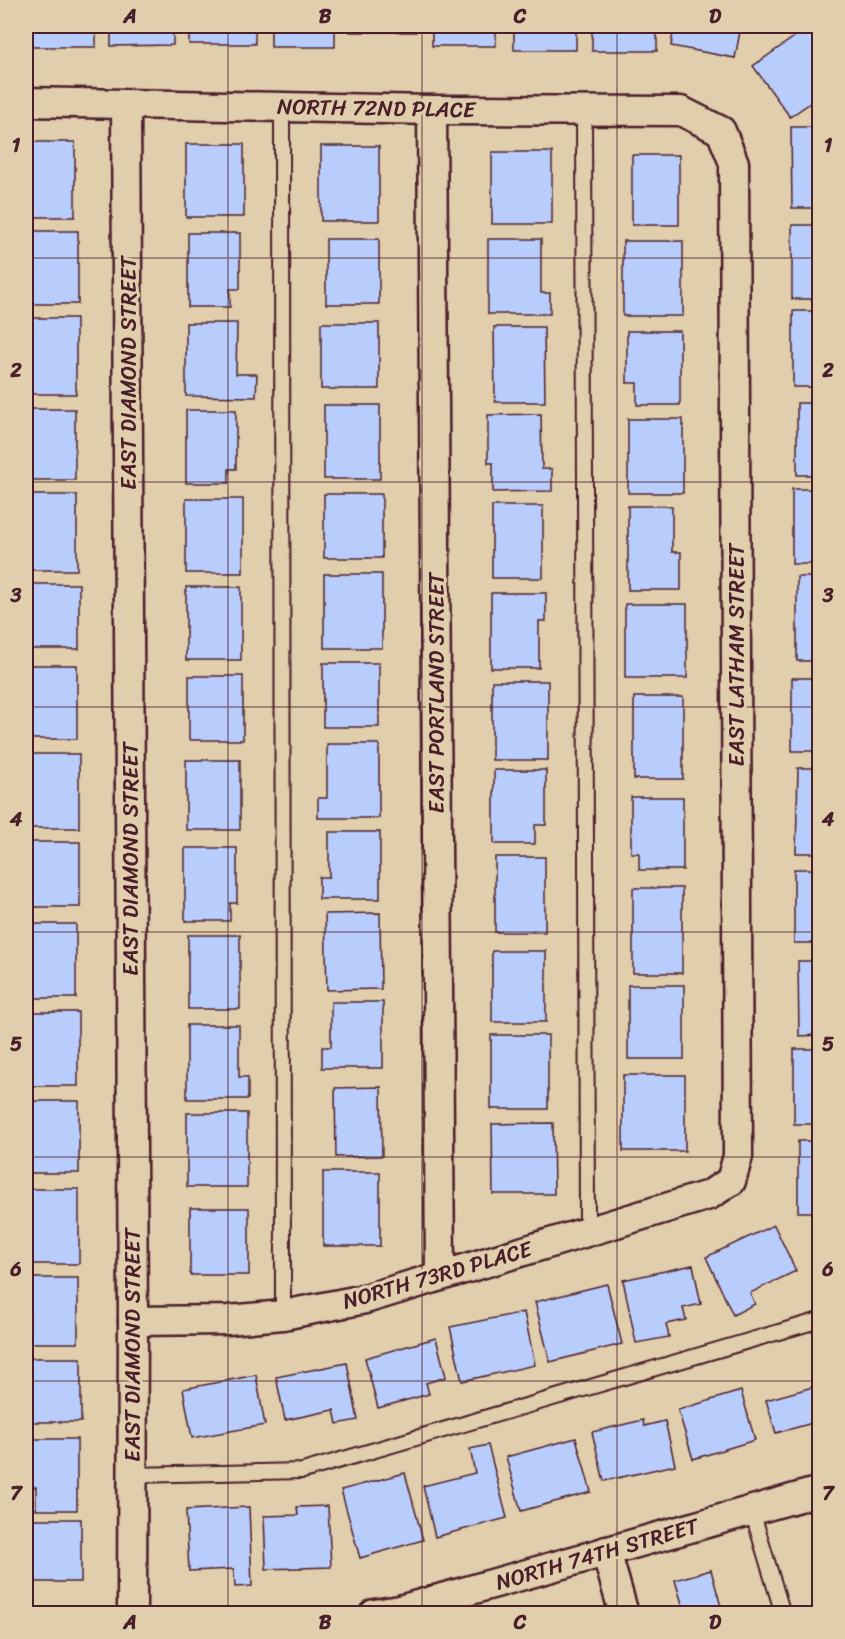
<svg xmlns="http://www.w3.org/2000/svg" width="845" height="1639" font-family="Sriracha,sans-serif">
  <style>
    .building { fill: #b9cdfd; stroke: #4a1f2b; stroke-width: 1.5 }
    .lines { fill: none; stroke-linecap: round; stroke-linejoin: round }
    .lane-casing { stroke: #4a1f2b; stroke-width: 18 }
    .street-casing { stroke: #4a1f2b; stroke-width: 33 }
    .lane { stroke: #e1ceac; stroke-width: 14 }
    .street { stroke: #e1ceac; stroke-width: 28 }
    .grid { fill: none; stroke: #4a1f2b; stroke-width: 1.5; stroke-opacity: 0.55 }
    .labels { text-anchor: middle; dominant-baseline: central; stroke-width: 6; stroke-linejoin: round; paint-order: stroke }
    .street-label { font-size: 22px; fill: #4a1f2b; stroke: #e1ceac }
    .neatline { fill: none; stroke: #4a1f2b; stroke-width: 2 }
    .grid-label { font-size: 20px; text-anchor: middle; font-weight: bold; fill: #4a1f2b }
  </style>
  <rect width="100%" height="100%" fill="#e1ceac"/>
  <filter id="ink" filterUnits="userSpaceOnUse"><feTurbulence type="fractalNoise" baseFrequency=".0167" numOctaves="2"/><feDisplacementMap in="SourceGraphic" scale="12" xChannelSelector="R" yChannelSelector="G"/><feConvolveMatrix kernelMatrix="1 2 1 2 8 2 1 2 1" color-interpolation-filters="sRGB"/></filter>
  <g filter="url(#ink)">
    <g class="building">
      <rect x="31" y="26" width="65" height="21"/>
      <polygon points="111,26 173,26 173,45 111,46"/>
      <rect x="189" y="26" width="66" height="18"/>
      <rect x="271" y="26" width="64" height="21"/>
      <rect x="350" y="26" width="66" height="6"/>
      <rect x="432" y="26" width="64" height="20"/>
      <rect x="514" y="26" width="62" height="24"/>
      <rect x="592" y="26" width="65" height="25"/>
      <polygon points="674,26 741,26 735,58 671,46"/>
      <polygon points="807,28 820,46 820,96 790,117 753,66"/>
      <polygon points="791,127 820,127 820,208 792,208"/>
      <rect x="26" y="142" width="49" height="75"/>
      <rect x="186" y="144" width="58" height="73"/>
      <rect x="321" y="146" width="58" height="75"/>
      <rect x="492" y="152" width="60" height="72"/>
      <rect x="632" y="155" width="47" height="70"/>
      <rect x="792" y="225" width="28" height="74"/>
      <rect x="26" y="231" width="52" height="73"/>
      <polygon points="188,233 240,233 240,289 230,289 230,307 188,307"/>
      <rect x="326" y="239" width="53" height="65"/>
      <polygon points="488,239 541,239 541,293 550,293 550,314 488,314"/>
      <rect x="623" y="241" width="60" height="75"/>
      <rect x="793" y="311" width="27" height="76"/>
      <rect x="26" y="318" width="50" height="76"/>
      <polygon points="186,323 237,323 236,374 257,374 256,397 186,396"/>
      <rect x="321" y="323" width="58" height="66"/>
      <polygon points="494,327 544,327 545,402 495,402"/>
      <polygon points="627,331 680,331 680,405 637,405 637,383 627,383"/>
      <rect x="797" y="403" width="23" height="72"/>
      <rect x="324" y="405" width="56" height="74"/>
      <rect x="26" y="409" width="49" height="71"/>
      <polygon points="186,410 236,410 236,469 229,469 229,483 186,483"/>
      <polygon points="541,414 542,469 552,469 552,491 493,492 493,463 488,463 488,415"/>
      <rect x="628" y="419" width="55" height="74"/>
      <rect x="792" y="489" width="28" height="75"/>
      <rect x="324" y="494" width="58" height="64"/>
      <rect x="26" y="495" width="51" height="75"/>
      <rect x="186" y="499" width="57" height="74"/>
      <rect x="492" y="506" width="51" height="72"/>
      <polygon points="628,506 672,506 672,552 681,552 681,590 628,590"/>
      <rect x="324" y="574" width="58" height="74"/>
      <rect x="797" y="577" width="23" height="84"/>
      <rect x="26" y="584" width="53" height="65"/>
      <rect x="186" y="587" width="55" height="73"/>
      <polygon points="491,593 546,593 546,621 539,621 539,668 491,668"/>
      <rect x="625" y="604" width="62" height="74"/>
      <rect x="323" y="663" width="56" height="64"/>
      <rect x="26" y="665" width="51" height="74"/>
      <rect x="189" y="676" width="54" height="64"/>
      <rect x="792" y="678" width="28" height="73"/>
      <rect x="492" y="681" width="56" height="79"/>
      <rect x="634" y="697" width="49" height="82"/>
      <polygon points="327,744 379,744 379,818 318,818 318,798 327,798"/>
      <rect x="26" y="754" width="53" height="74"/>
      <rect x="186" y="760" width="54" height="70"/>
      <polygon points="798,768 820,768 820,853 796,853"/>
      <polygon points="494,770 546,770 546,825 535,825 535,844 494,844"/>
      <polygon points="631,797 683,797 683,870 639,870 639,853 631,853"/>
      <polygon points="329,832 380,832 380,899 319,899 319,877 329,877"/>
      <rect x="26" y="842" width="54" height="65"/>
      <polygon points="185,848 237,848 237,903 230,903 230,921 185,921"/>
      <rect x="495" y="857" width="50" height="75"/>
      <rect x="794" y="869" width="26" height="74"/>
      <rect x="633" y="888" width="49" height="85"/>
      <polygon points="380,913 381,989 327,990 325,914"/>
      <rect x="26" y="924" width="50" height="74"/>
      <rect x="188" y="935" width="52" height="74"/>
      <rect x="492" y="951" width="54" height="71"/>
      <polygon points="798,961 820,961 820,1035 799,1036"/>
      <rect x="628" y="985" width="56" height="74"/>
      <polygon points="331,1002 383,1002 383,1068 322,1068 322,1047 331,1047"/>
      <rect x="26" y="1012" width="52" height="74"/>
      <polygon points="187,1025 239,1025 239,1077 248,1077 248,1099 187,1099"/>
      <rect x="491" y="1035" width="57" height="74"/>
      <rect x="794" y="1049" width="26" height="75"/>
      <rect x="623" y="1075" width="62" height="76"/>
      <polygon points="381,1087 382,1156 336,1157 335,1088"/>
      <rect x="29" y="1101" width="50" height="72"/>
      <rect x="187" y="1113" width="60" height="74"/>
      <polygon points="553,1123 554,1194 493,1194 492,1124"/>
      <rect x="798" y="1141" width="22" height="71"/>
      <rect x="323" y="1172" width="57" height="74"/>
      <rect x="26" y="1189" width="53" height="75"/>
      <rect x="190" y="1208" width="59" height="67"/>
      <polygon points="774,1225 796,1271 750,1293 755,1304 733,1315 706,1257"/>
      <polygon points="693,1265 701,1304 683,1308 686,1320 666,1324 669,1337 636,1343 623,1280"/>
      <polygon points="29,1278 78,1278 78,1343 30,1343"/>
      <polygon points="607,1284 622,1344 550,1362 535,1302"/>
      <polygon points="524,1312 535,1365 462,1381 450,1327"/>
      <polygon points="436,1338 446,1377 426,1383 429,1394 378,1408 365,1358"/>
      <rect x="26" y="1358" width="55" height="64"/>
      <polygon points="347,1363 358,1420 337,1424 334,1410 285,1420 276,1377"/>
      <polygon points="256,1375 265,1425 192,1438 183,1389"/>
      <polygon points="820,1385 820,1421 776,1433 766,1400"/>
      <polygon points="741,1391 755,1440 693,1459 678,1410"/>
      <polygon points="643,1420 644,1426 665,1421 675,1465 604,1481 592,1432"/>
      <polygon points="576,1438 591,1492 521,1511 506,1457"/>
      <polygon points="27,1439 77,1439 77,1510 36,1510 36,1487 27,1487"/>
      <polygon points="488,1445 507,1518 435,1537 423,1486 475,1473 470,1449"/>
      <polygon points="405,1473 423,1540 360,1558 341,1490"/>
      <polygon points="328,1506 331,1567 266,1569 264,1516 298,1515 297,1507"/>
      <polygon points="249,1507 252,1586 235,1587 234,1569 189,1571 186,1510"/>
      <polygon points="29,1519 81,1519 81,1582 26,1582 26,1562 29,1562"/>
      <polygon points="711,1570 723,1614 685,1614 675,1580"/>
    </g>
    <g class="lines">
      <defs>
        <g id="lane">
          <polyline points="282,107 283,1315"/>
          <polyline points="584,110 587,1232"/>
          <polyline points="133,1475 303,1471 820,1320"/>
          <polyline points="752,1511 783,1614"/>
          <polyline points="459,1594 464,1614"/>
        </g>
        <g id="street">
          <polyline points="26,102 432,110 681,111 721,131 734,163 738,1156 731,1181 709,1195 365,1299 283,1315 228,1320 133,1321"/>
          <polyline points="126,104 133,1321 132,1614"/>
          <polyline points="432,110 440,1275"/>
          <polyline points="606,1551 624,1614"/>
          <polyline points="374,1614 400,1610 820,1491"/>
        </g>
      </defs>
      <use href="#lane" class="lane-casing"/>
      <use href="#street" class="street-casing"/>
      <use href="#lane" class="lane"/>
      <use href="#street" class="street"/>
    </g>
  </g>
  <path class="grid" d="M228 26V1614M422 26V1614M617 26V1614M26 258H820M26 482H820M26 707H820M26 932H820M26 1157H820M26 1381H820"/>
  <g class="labels">
    <g class="street-label">
      <text transform="translate(376 108) rotate(1)">NORTH 72ND PLACE</text>
      <text transform="translate(128 373) rotate(-90)">EAST DIAMOND STREET</text>
      <text transform="translate(736 655) rotate(-90)">EAST LATHAM STREET</text>
      <text transform="translate(436 693) rotate(-90)">EAST PORTLAND STREET</text>
      <text transform="translate(130 859) rotate(-90)">EAST DIAMOND STREET</text>
      <text transform="translate(437 1275) rotate(-16)">NORTH 73RD PLACE</text>
      <text transform="translate(132 1345) rotate(-90)">EAST DIAMOND STREET</text>
      <text transform="translate(597 1554) rotate(-16)">NORTH 74TH STREET</text>
    </g>
  </g>
  <rect width="845" height="1639" fill="none" stroke="#e1ceac" stroke-width="66"/>
  <rect x="33" y="33" width="779" height="1573" class="neatline"/>
  <g class="grid-label">
    <text x="130" y="23">A</text>
    <text x="325" y="23">B</text>
    <text x="520" y="23">C</text>
    <text x="715" y="23">D</text>
    <text x="16" y="152">1</text>
    <text x="828" y="152">1</text>
    <text x="16" y="377">2</text>
    <text x="828" y="377">2</text>
    <text x="16" y="602">3</text>
    <text x="828" y="602">3</text>
    <text x="16" y="826">4</text>
    <text x="828" y="826">4</text>
    <text x="16" y="1051">5</text>
    <text x="828" y="1051">5</text>
    <text x="16" y="1276">6</text>
    <text x="828" y="1276">6</text>
    <text x="16" y="1500">7</text>
    <text x="828" y="1500">7</text>
    <text x="130" y="1629">A</text>
    <text x="325" y="1629">B</text>
    <text x="520" y="1629">C</text>
    <text x="715" y="1629">D</text>
  </g>
</svg>
